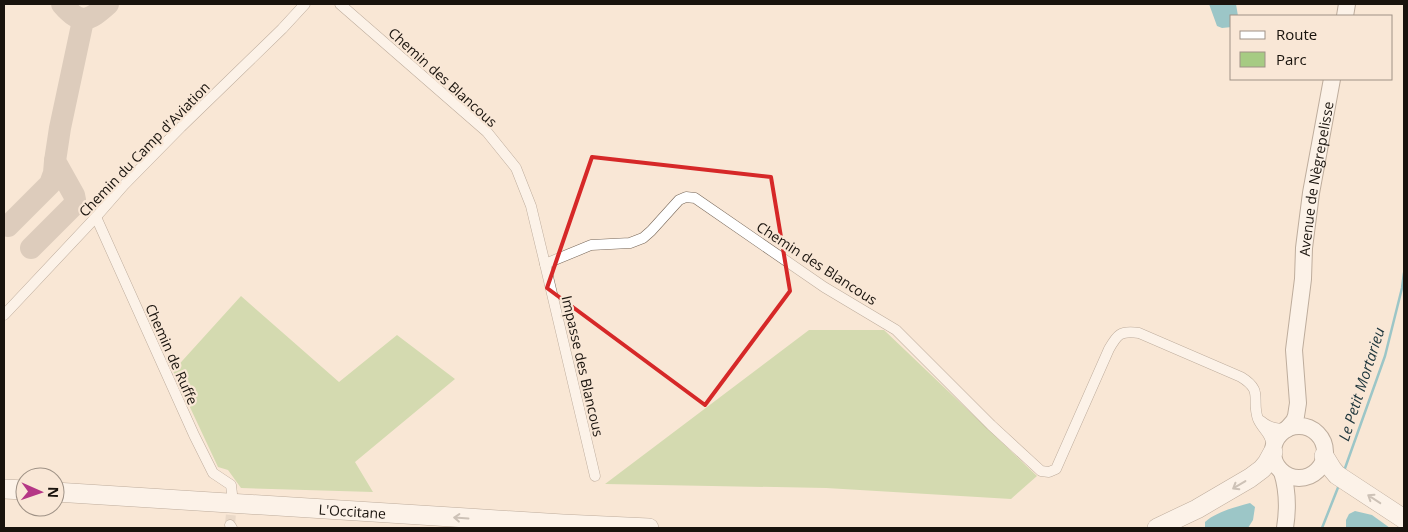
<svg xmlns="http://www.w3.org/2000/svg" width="1408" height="532" font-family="'Open Sans',sans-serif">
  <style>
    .green { fill: #a6cb83 }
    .water { fill: #2b9eb6 }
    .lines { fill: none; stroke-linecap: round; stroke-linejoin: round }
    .stream { stroke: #2b9eb6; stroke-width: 2.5 }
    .taxiway { stroke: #baac9e; stroke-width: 22 }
    .street-tunnel { stroke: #d7c7b8; stroke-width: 10; stroke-dasharray: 10 5; stroke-linecap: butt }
    .street-casing { stroke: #766658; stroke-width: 11 }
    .primary-casing { stroke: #766658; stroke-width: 18 }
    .highway-casing { stroke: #766658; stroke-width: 20 }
    .street { stroke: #fff; stroke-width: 10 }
    .primary { stroke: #fff; stroke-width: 16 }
    .highway { stroke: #fff; stroke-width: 19 }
    .oneway { stroke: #989592 }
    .marked { fill: none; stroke: #d62828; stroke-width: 4; stroke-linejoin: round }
    .labels { text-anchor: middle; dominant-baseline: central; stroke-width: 4.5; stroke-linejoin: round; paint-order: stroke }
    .street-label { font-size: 14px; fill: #19130d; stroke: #f9e7d6 }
    .water-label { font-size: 15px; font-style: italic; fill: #1d353b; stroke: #f9e7d6 }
  </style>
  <rect width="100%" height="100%" fill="#f9e7d6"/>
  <g class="green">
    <polygon points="241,296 339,382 397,335 455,379 355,462 373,492 241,488 228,470 218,467 173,371"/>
    <polygon points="809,330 884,330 1037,476 1011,499 826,488 605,484"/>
  </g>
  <g class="water">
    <polygon points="1209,4 1236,4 1238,16 1232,16 1232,27 1222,28 1217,26"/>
    <path d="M1250 503 1255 507 1253 520 1248 528H1208L1205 527V522C1216 512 1235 507 1250 503Z"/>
    <polygon points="1355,511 1372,515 1390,528 1346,528 1346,520 1349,514"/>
  </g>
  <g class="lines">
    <g class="stream">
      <polyline points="1344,471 1385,356 1402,288 1404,273"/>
      <polyline points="1322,528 1339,485"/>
    </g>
    <g class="taxiway">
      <path d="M62 4C81 26 89 21 108 4"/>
      <polyline points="8,226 50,184 54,173 55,161"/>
      <polyline points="31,248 74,205 75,200 74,195 55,161 60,128 82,25 83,21 86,19"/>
    </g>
    <polyline class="street-tunnel" points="230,525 232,501"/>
    <defs>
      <g id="street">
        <path d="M340 4 487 132 516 168 531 206 545 264 591 245 630 243 643 238 651 231 679 200 686 197 695 198 824 287 896 330 991 425 1041 471 1049 472 1056 469 1109 349C1117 335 1120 330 1139 333L1241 377C1264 391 1251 399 1258 419 1261 426 1266 430 1269 436 1271 440 1272 444 1273 448"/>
        <polyline points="96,217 194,435 213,473 231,485 232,494"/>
        <polyline points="545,264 595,476"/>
        <polyline points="4,315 96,217 124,185 181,127 282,29 305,4"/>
        <path d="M1261 421C1269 428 1277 429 1287 429"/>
        <polyline points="230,525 232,528"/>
      </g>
      <g id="primary">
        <polyline points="1345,16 1347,4"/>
        <circle cx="1299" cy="452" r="26"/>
        <path id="s1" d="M1287 429 1294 421 1296 416 1298 403 1294 350 1303 279 1304 248 1311 193 1332 79"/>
        <path d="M1282 472C1288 491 1288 509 1285 528"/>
      </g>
      <g id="highway">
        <polyline points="1324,456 1332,469 1337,475 1404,519"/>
        <polyline points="4,489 25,490"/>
        <path id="s2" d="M55 492 563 524 649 528"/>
        <polyline points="1157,528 1197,509 1250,478 1262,469 1267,463 1273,452"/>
      </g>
    </defs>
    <use href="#street" class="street-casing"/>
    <use href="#primary" class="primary-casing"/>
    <use href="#highway" class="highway-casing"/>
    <use href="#street" class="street"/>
    <use href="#primary" class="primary"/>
    <use href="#highway" class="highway"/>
  </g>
  <defs><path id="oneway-shaft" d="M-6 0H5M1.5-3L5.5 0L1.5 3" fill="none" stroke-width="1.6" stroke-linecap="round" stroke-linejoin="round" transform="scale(1.25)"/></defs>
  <g class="oneway">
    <use href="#oneway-shaft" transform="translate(1239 485) rotate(149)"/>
    <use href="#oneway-shaft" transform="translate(1374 499) rotate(-147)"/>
    <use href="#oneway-shaft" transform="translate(461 518) rotate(-176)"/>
  </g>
  <path d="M0 0H1408V532H0ZM592 157 771 177 790 291 705 405 547 288Z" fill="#f9e7d6" fill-opacity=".55" fill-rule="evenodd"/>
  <path class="marked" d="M592 157 771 177 790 291 705 405 547 288Z"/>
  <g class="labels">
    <g class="street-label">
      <text transform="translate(443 77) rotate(42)">Chemin des Blancous</text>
      <text transform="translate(144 149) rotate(-46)">Chemin du Camp d'Aviation</text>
      <text stroke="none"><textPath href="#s1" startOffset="255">Avenue de Nègrepelisse</textPath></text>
      <text transform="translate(817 263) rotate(33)">Chemin des Blancous</text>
      <text transform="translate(172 354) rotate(66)">Chemin de Ruffe</text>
      <text transform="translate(583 366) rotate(77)">Impasse des Blancous</text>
      <text stroke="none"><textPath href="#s2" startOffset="298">L'Occitane</textPath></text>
    </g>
    <g class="water-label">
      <text transform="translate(1361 384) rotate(-72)">Le Petit Mortarieu</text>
    </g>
  </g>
  <rect width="1408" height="532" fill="none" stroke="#19130d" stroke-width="10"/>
  <rect x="1230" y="15" width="162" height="65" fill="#f9e7d6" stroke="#9f9286"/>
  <rect x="1240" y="31" width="25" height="8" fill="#ffffff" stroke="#9f9286"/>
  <text x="1276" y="40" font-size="15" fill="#19130d">Route</text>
  <rect x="1240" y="52" width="25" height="15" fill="#a6cb83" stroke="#9f9286"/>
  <text x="1276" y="65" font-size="15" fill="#19130d">Parc</text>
  <g transform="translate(40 492) rotate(92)"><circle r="24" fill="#f9e7d6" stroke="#9f9286"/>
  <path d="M0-4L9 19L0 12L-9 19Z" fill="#b53786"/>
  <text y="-8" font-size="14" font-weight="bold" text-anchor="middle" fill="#19130d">N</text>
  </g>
</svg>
